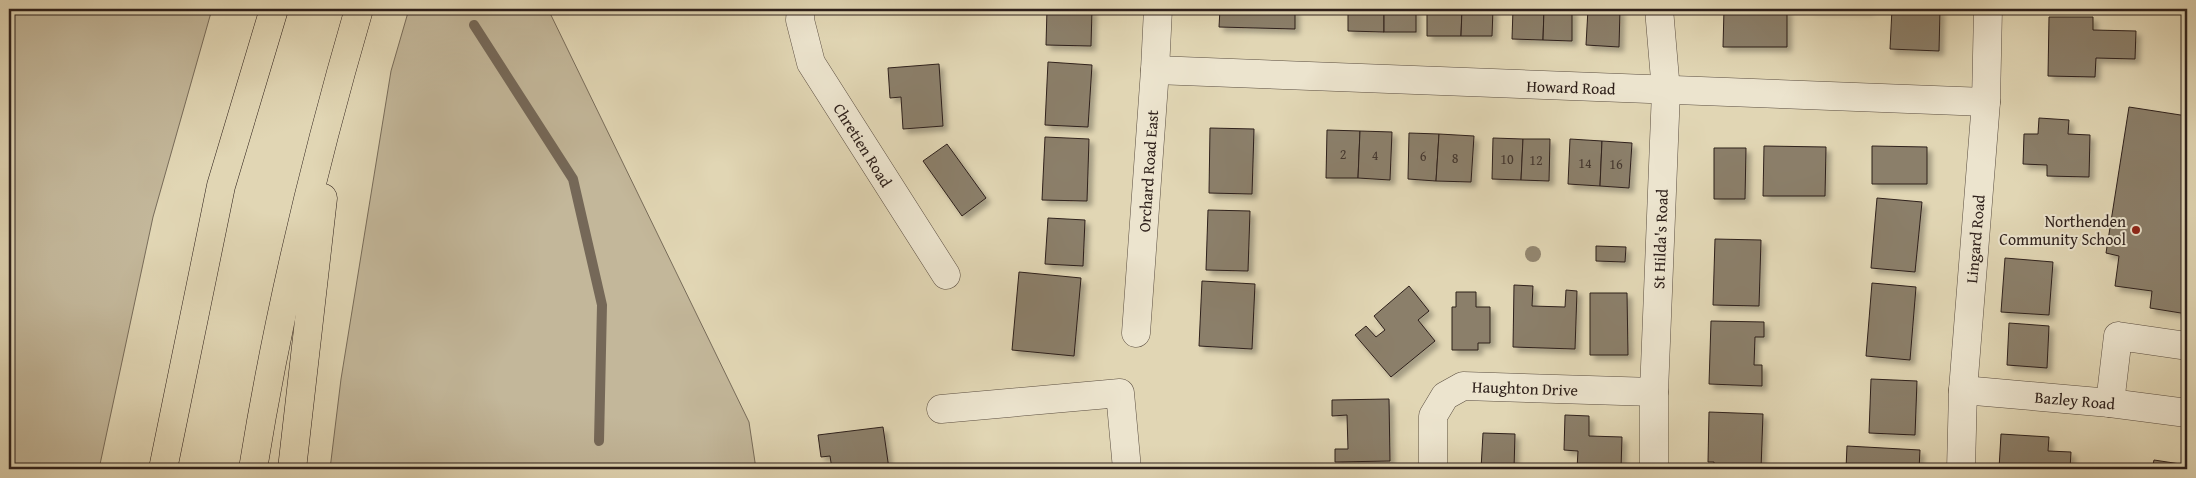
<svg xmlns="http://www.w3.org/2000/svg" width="2196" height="478" font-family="'Gentium Book Plus',serif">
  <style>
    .green { fill: #c3b79a; stroke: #786c5a }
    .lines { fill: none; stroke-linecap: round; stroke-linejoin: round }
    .stream { stroke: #756858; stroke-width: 10 }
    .building { fill: #8b7f6b; stroke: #2e201b; filter: url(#shadow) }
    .minor-casing { stroke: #5b4e41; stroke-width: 29 }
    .highway-casing { stroke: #2e201b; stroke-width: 29 }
    .minor { stroke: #ece4ce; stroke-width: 28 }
    .highway { stroke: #e1d6b4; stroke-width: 28 }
    .tree { fill: #938771 }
    .poi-dot { fill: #8f2418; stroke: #ece4ce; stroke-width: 2 }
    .labels { text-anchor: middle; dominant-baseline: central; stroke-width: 4; stroke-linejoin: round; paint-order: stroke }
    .number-label { font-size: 14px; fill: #45382f }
    .street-label { font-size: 16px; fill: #2e201b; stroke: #ece4ce }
    .poi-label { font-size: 16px; fill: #2e201b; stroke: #ece4ce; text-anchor: end }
  </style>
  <defs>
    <filter id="shadow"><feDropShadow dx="4.5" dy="4.5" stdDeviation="2.5" flood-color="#0004"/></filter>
  </defs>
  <rect width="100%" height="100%" fill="#e1d6b4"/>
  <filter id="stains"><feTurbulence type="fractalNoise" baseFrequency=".004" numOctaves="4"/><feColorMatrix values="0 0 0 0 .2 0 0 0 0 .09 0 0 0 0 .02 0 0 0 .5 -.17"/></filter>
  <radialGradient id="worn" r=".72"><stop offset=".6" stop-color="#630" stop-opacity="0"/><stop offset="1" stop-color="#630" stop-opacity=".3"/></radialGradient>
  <g class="green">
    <polygon points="9,9 212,9 153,217 99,469 9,469"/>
    <polygon points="409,9 548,9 749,422 756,469 330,469 341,379 391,71"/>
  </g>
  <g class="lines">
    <polyline class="stream" points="474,25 573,179 602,305 599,441"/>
  </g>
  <g class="building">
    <polygon points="1047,9 1092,9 1091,46 1046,45"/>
    <polygon points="1220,9 1295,9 1295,29 1219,27"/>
    <polygon points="1348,9 1384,9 1384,32 1348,31"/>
    <rect x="1384" y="9" width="32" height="23"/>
    <polygon points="1427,9 1462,9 1461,36 1427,36"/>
    <polygon points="1462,9 1493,9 1492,36 1461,36"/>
    <polygon points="1513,9 1544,9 1543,40 1512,39"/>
    <polygon points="1544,9 1572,9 1572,41 1543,40"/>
    <polygon points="1588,9 1620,9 1619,47 1586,45"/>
    <polygon points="1724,9 1787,9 1787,47 1723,47"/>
    <polygon points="1811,9 1869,9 1869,10 1810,9"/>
    <polygon points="1892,9 1940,9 1939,51 1890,49"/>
    <polygon points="2049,17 2093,17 2093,30 2136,31 2135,59 2096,58 2095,77 2048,76"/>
    <polygon points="1048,62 1092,65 1088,127 1045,125"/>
    <polygon points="939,64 943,126 903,129 901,97 890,98 888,68"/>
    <polygon points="2129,107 2187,116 2187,314 2150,308 2152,291 2115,286 2119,256 2106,253"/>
    <polygon points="2039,118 2069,120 2068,134 2090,135 2089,177 2047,176 2047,165 2023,164 2024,134 2038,134"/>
    <polygon points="1210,128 1254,129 1252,194 1209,193"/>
    <polygon points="1327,130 1360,131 1358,178 1326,178"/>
    <polygon points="1360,131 1392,132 1390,180 1358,178"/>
    <polygon points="1409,133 1439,134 1436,181 1408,179"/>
    <polygon points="1439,134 1474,136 1471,182 1436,181"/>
    <polygon points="1045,137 1089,139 1087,201 1042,200"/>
    <polygon points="1493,138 1523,139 1521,180 1492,179"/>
    <polygon points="1523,139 1550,139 1549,181 1521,180"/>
    <polygon points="1570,139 1602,141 1600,186 1568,184"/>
    <polygon points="1602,141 1632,143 1629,188 1600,186"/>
    <polygon points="947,144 986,198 962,216 923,161"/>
    <polygon points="1764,146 1826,147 1825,196 1763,196"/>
    <polygon points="1872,146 1927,147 1927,184 1872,184"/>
    <polygon points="1714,148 1746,148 1745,199 1714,199"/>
    <polygon points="1877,198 1922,202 1915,272 1871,268"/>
    <polygon points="1208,210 1250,211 1248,271 1206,270"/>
    <polygon points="1048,218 1085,220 1083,266 1045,264"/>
    <polygon points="1715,239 1761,240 1759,306 1713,305"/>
    <polygon points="1596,246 1626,247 1625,262 1596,261"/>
    <polygon points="2005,258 2053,262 2049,315 2001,312"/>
    <polygon points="1019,272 1081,278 1074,356 1012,350"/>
    <polygon points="1202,281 1255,284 1252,349 1199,346"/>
    <polygon points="1872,283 1916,287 1910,360 1866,356"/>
    <polygon points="1514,285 1533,286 1532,306 1565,307 1566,290 1577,291 1575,349 1513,347"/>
    <polygon points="1409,286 1429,311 1418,320 1435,341 1391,377 1355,335 1366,326 1376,337 1385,330 1374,316"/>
    <polygon points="1456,292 1476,292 1476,307 1490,307 1490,343 1478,343 1478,350 1452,350 1452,307 1456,307"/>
    <polygon points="1590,293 1627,293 1628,355 1590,355"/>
    <polygon points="1711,321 1764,322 1764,337 1755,337 1754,365 1762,365 1762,386 1709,384"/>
    <polygon points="2009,323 2049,326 2047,368 2007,365"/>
    <polygon points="1871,379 1917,381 1915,435 1869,433"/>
    <polygon points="1389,399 1390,461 1335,462 1335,449 1348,449 1347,415 1332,416 1332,400"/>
    <polygon points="1709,412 1763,414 1761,469 1714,469 1714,462 1708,462"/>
    <polygon points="1565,415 1589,416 1589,436 1622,437 1621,469 1577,469 1578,451 1564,450"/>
    <polygon points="883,427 889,469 832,469 830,456 821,457 818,435"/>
    <polygon points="1483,433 1515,434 1514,469 1481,469"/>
    <polygon points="2001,434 2049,437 2048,451 2071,452 2070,469 1999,469"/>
    <polygon points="1847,446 1920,450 1919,469 1846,469"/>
    <polygon points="2154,460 2187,465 2187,469 2152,469"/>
  </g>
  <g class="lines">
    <defs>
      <g id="minor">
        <polyline points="801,9 800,20 811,63 946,275"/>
        <polyline points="1155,70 1986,102"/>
        <polyline points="1136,333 1155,70 1158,9"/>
        <polyline points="1963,390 2110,403 2187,413"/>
        <polyline points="2110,403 2118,336 2187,346"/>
        <polyline points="941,409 1120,393 1127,469"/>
        <polyline points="1433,469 1433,416 1445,396 1463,386 1654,392"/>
        <polyline points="1654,469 1654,392 1666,91 1659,9"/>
        <polyline points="1961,469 1963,390 1986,102 1988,9"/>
      </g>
      <g id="highway">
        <polyline points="163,469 221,186 274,9"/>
        <path d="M253 469C278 313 315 160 359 9"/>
        <polyline points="292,469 323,198"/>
      </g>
    </defs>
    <use href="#minor" class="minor-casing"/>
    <use href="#highway" class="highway-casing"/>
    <use href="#minor" class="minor"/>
    <use href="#highway" class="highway"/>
  </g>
  <circle class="tree" cx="1533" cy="254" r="8"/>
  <circle class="poi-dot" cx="2136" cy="230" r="5"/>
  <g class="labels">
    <g class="number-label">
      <text x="1343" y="154">2</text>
      <text x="1375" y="155">4</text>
      <text x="1423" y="156">6</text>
      <text x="1455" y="158">8</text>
      <text x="1507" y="159">10</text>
      <text x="1536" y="160">12</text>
      <text x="1585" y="163">14</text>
      <text x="1616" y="164">16</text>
    </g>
    <g class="street-label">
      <text transform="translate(1571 87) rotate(2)">Howard Road</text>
      <text transform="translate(863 145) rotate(58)">Chretien Road</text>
      <text transform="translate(1148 171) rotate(-86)">Orchard Road East</text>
      <text transform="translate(1660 239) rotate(-88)">St Hilda's Road</text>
      <text transform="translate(1975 239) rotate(-85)">Lingard Road</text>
      <text transform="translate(1525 388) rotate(2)">Haughton Drive</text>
      <text transform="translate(2075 400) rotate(5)">Bazley Road</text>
    </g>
    <g class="poi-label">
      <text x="2126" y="221">Northenden<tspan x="2126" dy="18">Community School</tspan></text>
    </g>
  </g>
  <rect width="2196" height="478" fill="none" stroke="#e1d6b4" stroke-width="30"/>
  <rect x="10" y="10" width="2176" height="458" fill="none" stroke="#2e201b" stroke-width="2.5"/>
  <rect x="15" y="15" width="2166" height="448" fill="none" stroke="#2e201b"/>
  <rect width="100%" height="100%" filter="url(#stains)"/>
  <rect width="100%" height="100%" fill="url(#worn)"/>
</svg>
